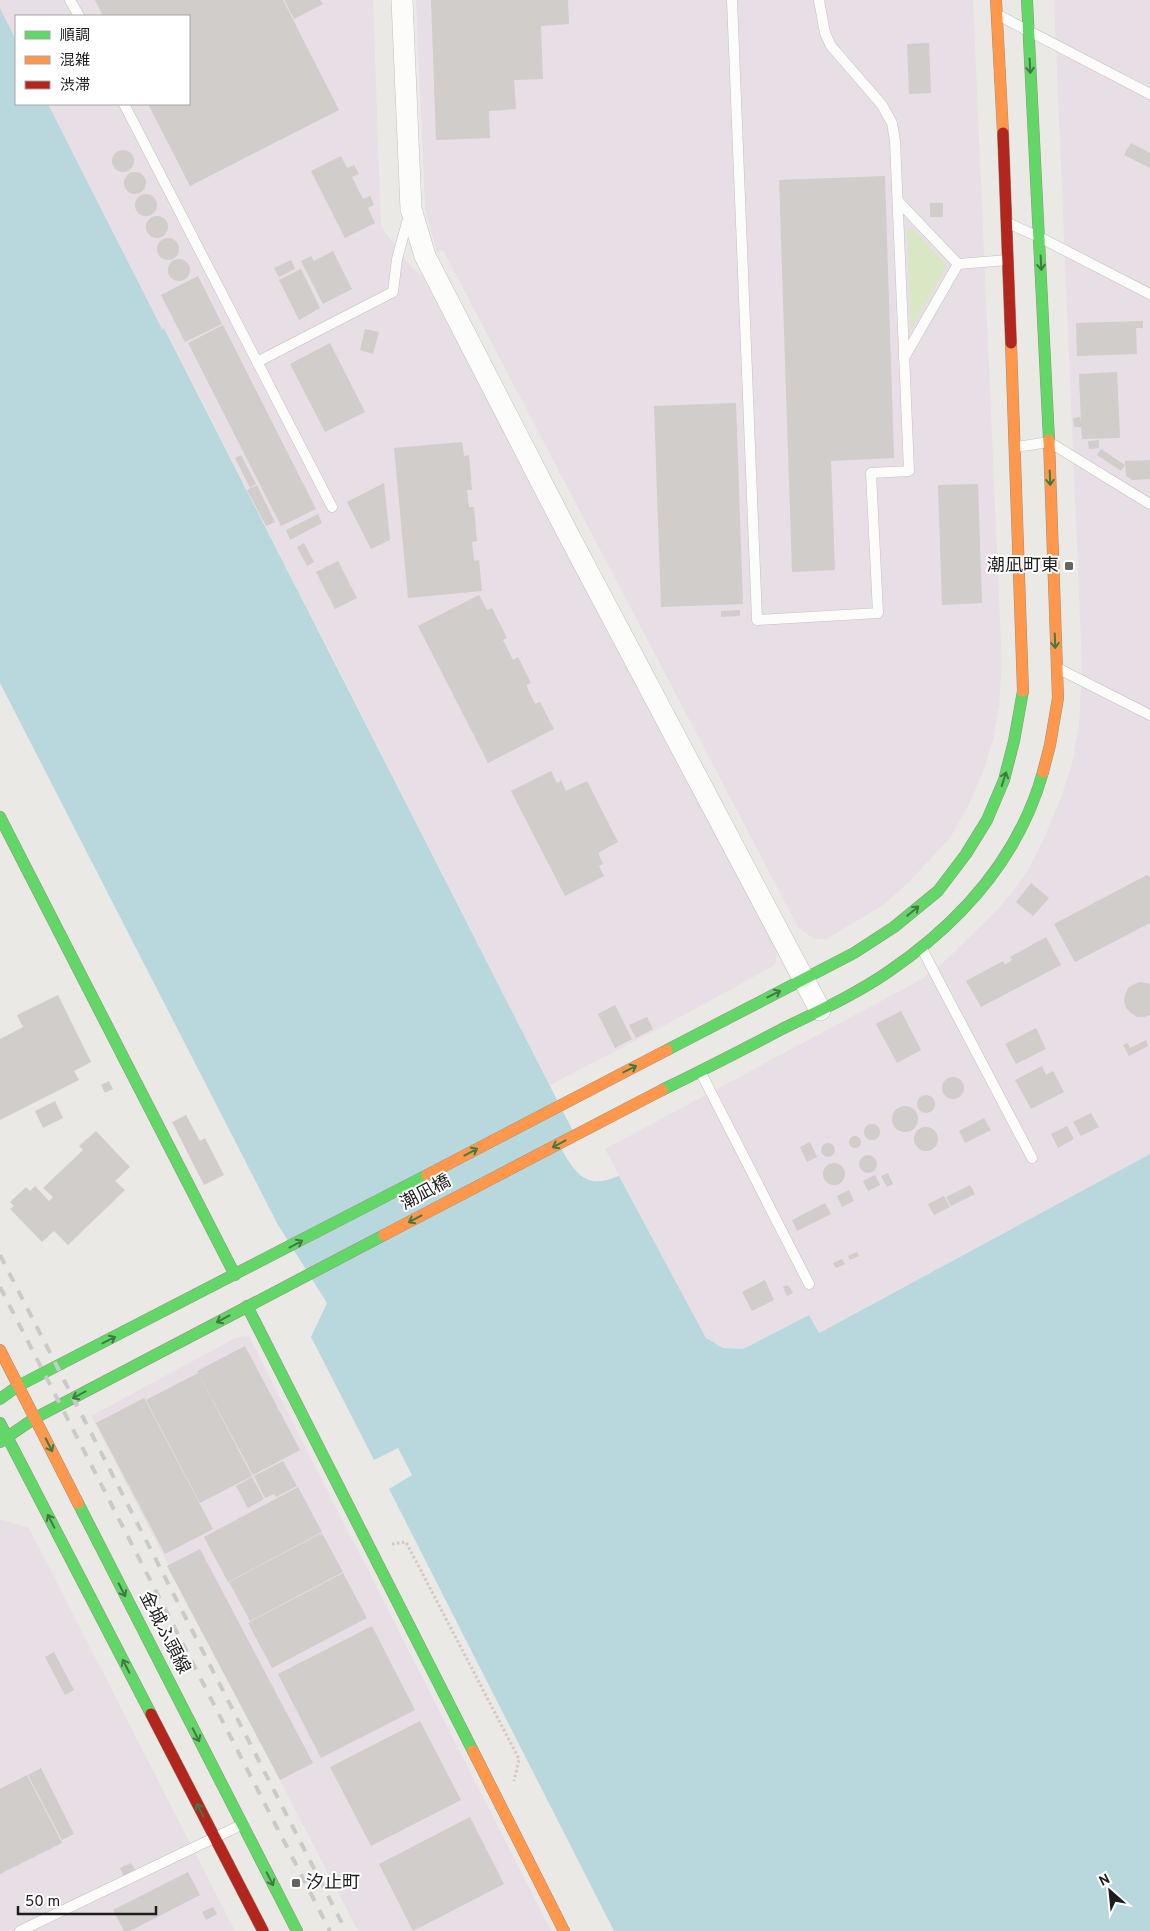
<svg xmlns="http://www.w3.org/2000/svg" width="1150" height="1931" font-family="Overpass,'Noto Sans JP',sans-serif">
  <style>
    .industrial { fill: #e8dee5 }
    .grass { fill: #dae7c5 }
    .water { fill: #b9d8de }
    .building { fill: #d0cdca }
    .lines { fill: none; stroke-linecap: round; stroke-linejoin: round }
    .lane-casing { stroke: #c2c1c0; stroke-width: 11 }
    .street-casing { stroke: #c2c1c0; stroke-width: 22 }
    .fast-casing { stroke: #94937f; stroke-width: 12 }
    .slow-casing { stroke: #94937f; stroke-width: 12 }
    .jam-casing { stroke: #94937f; stroke-width: 12 }
    .path { stroke: #d5c7c6; stroke-width: 3; stroke-dasharray: 2.5 2.5; stroke-linecap: butt }
    .lane { stroke: #fcfcfb; stroke-width: 10 }
    .street { stroke: #fcfcfb; stroke-width: 21 }
    .fast { stroke: #63d668; stroke-width: 11 }
    .slow { stroke: #ff974d; stroke-width: 11 }
    .jam { stroke: #b3261e; stroke-width: 11 }
    .rail { stroke: #cacac9; stroke-width: 4; stroke-dasharray: 10 10; stroke-linecap: butt }
    .oneway { stroke: #407a42 }
    .poi-dot { fill: #656463; stroke: #fff; stroke-width: 2 }
    .labels { text-anchor: middle; dominant-baseline: central; stroke-width: 4; stroke-linejoin: round; paint-order: stroke }
    .poi-label { font-size: 18px; fill: #1d1d1d; stroke: #fff; text-anchor: end }
    .street-label { font-size: 18px; fill: #1d1d1d; stroke: #fff }
  </style>
  <rect width="100%" height="100%" fill="#ebe9e6"/>
  <g class="industrial">
    <polygon points="0,0 373,0 381,226 410,266 422,276 773,940 777,956 775,965 662,1027 550,1085 165,328 162,329 48,104 189,104 189,16 16,16 16,40 0,8"/>
    <polygon points="416,0 973,0 1002,665 999,705 993,740 983,772 969,804 950,838 907,884 882,906 826,939 814,939 798,927 443,250 437,252 425,208"/>
    <polygon points="1054,0 1150,0 1150,1154 818,1333 809,1315 743,1349 723,1348 706,1338 605,1149 922,979 947,959 1001,906 1027,872 1045,836 1061,798 1073,760 1079,724 1082,666"/>
    <polygon points="249,1336 551,1931 358,1931 91,1416 237,1337"/>
    <polygon points="0,1519 29,1528 235,1931 0,1931"/>
  </g>
  <polygon class="grass" points="907,229 914,230 947,266 911,330"/>
  <path class="water" d="M0 8 16 40V104H48L162 329 164 328 575 1135 559 1144C567 1159 579 1184 600 1181 606 1181 613 1178 619 1176L706 1338 723 1348 743 1349 809 1315 819 1333 1150 1154V1931H614L389 1489 412 1475 398 1448 374 1460 311 1337 327 1303 278 1225 0 683Z"/>
  <g class="building">
    <polygon points="95,0 283,0 339,110 190,186 148,104 189,104 189,16 103,16"/>
    <polygon points="284,0 320,0 323,4 294,19"/>
    <polygon points="431,0 568,0 569,24 541,26 543,79 514,80 516,109 489,111 490,138 436,140"/>
    <polygon points="929,43 931,93 909,94 907,44"/>
    <polygon points="1131,143 1150,153 1150,168 1124,155"/>
    <circle cx="123" cy="161" r="11"/>
    <polygon points="341,156 347,168 354,165 359,174 352,177 363,199 370,196 374,205 368,208 375,223 345,238 311,171"/>
    <circle cx="135" cy="183" r="11"/>
    <polygon points="885,176 894,458 831,461 835,570 792,572 779,180"/>
    <circle cx="146" cy="205" r="11"/>
    <rect x="930" y="203" width="13" height="14"/>
    <circle cx="157" cy="227" r="11"/>
    <circle cx="168" cy="249" r="11"/>
    <polygon points="333,251 352,289 323,304 301,261 311,256 314,261"/>
    <circle cx="179" cy="270" r="11"/>
    <polygon points="291,260 295,269 279,277 274,268"/>
    <polygon points="301,269 320,308 299,320 279,280"/>
    <polygon points="198,276 222,324 185,342 161,295"/>
    <polygon points="1143,321 1143,328 1136,328 1137,354 1077,356 1076,323"/>
    <polygon points="223,325 316,509 281,526 188,343"/>
    <polygon points="365,329 379,332 373,354 360,350"/>
    <polygon points="330,343 365,412 325,432 290,364"/>
    <polygon points="1117,372 1120,438 1082,439 1081,427 1074,427 1073,418 1080,417 1081,423 1079,374"/>
    <polygon points="736,403 743,604 661,607 654,406"/>
    <polygon points="1099,440 1099,448 1089,449 1088,441"/>
    <polygon points="462,442 464,456 469,455 472,490 467,490 469,507 474,507 477,541 472,542 474,561 479,560 482,591 408,598 394,448"/>
    <polygon points="1101,449 1125,465 1121,471 1097,455"/>
    <polygon points="241,455 256,484 250,488 235,458"/>
    <polygon points="1150,460 1150,479 1132,480 1126,476 1125,461"/>
    <polygon points="384,483 390,540 371,549 347,502"/>
    <polygon points="978,484 982,603 942,605 938,485"/>
    <polygon points="257,485 275,522 266,526 247,490"/>
    <polygon points="318,514 322,523 290,540 286,530"/>
    <polygon points="304,543 314,562 307,566 297,547"/>
    <polygon points="338,561 357,598 335,609 316,572"/>
    <polygon points="479,595 487,610 492,608 507,638 503,640 513,660 518,657 531,683 526,685 535,704 540,702 554,729 488,763 418,626"/>
    <polygon points="740,610 740,616 721,617 721,611"/>
    <polygon points="551,771 557,783 561,780 566,791 587,781 618,842 598,853 603,864 599,866 604,876 565,896 511,791"/>
    <polygon points="1147,875 1150,877 1150,923 1075,962 1054,924"/>
    <polygon points="1031,883 1049,898 1033,916 1016,902"/>
    <polygon points="1046,937 1061,965 981,1007 966,981 1003,961 1005,965 1012,960 1010,957"/>
    <polygon points="1140,982 1150,984 1150,1015 1144,1017 1137,1017 1131,1013 1126,1008 1124,1001 1125,995 1128,988 1134,984"/>
    <polygon points="58,995 91,1062 74,1071 79,1080 0,1120 0,1039 23,1027 17,1015"/>
    <polygon points="615,1005 632,1039 615,1048 598,1014"/>
    <polygon points="901,1011 921,1050 897,1063 876,1024"/>
    <polygon points="647,1017 653,1029 636,1038 629,1025"/>
    <polygon points="1036,1028 1046,1049 1016,1064 1005,1044"/>
    <polygon points="1146,1040 1148,1046 1129,1056 1123,1045 1128,1043 1130,1048"/>
    <polygon points="1042,1066 1046,1075 1053,1071 1064,1092 1031,1109 1015,1080"/>
    <circle cx="953" cy="1088" r="11"/>
    <polygon points="109,1081 113,1089 105,1093 101,1085"/>
    <circle cx="926" cy="1104" r="9"/>
    <polygon points="55,1101 63,1118 43,1128 35,1111"/>
    <circle cx="905" cy="1119" r="13"/>
    <polygon points="1091,1113 1099,1127 1081,1136 1073,1122"/>
    <polygon points="186,1115 200,1141 205,1138 224,1175 204,1185 172,1122"/>
    <polygon points="984,1118 991,1130 965,1143 959,1131"/>
    <circle cx="872" cy="1132" r="8"/>
    <polygon points="1067,1126 1074,1139 1058,1148 1051,1134"/>
    <circle cx="926" cy="1139" r="12"/>
    <polygon points="96,1131 130,1167 115,1181 125,1190 68,1245 54,1231 42,1242 10,1209 14,1206 10,1202 26,1187 30,1191 35,1186 49,1201 53,1197 43,1188 83,1150 79,1146"/>
    <circle cx="855" cy="1142" r="6"/>
    <polygon points="810,1142 817,1157 807,1162 800,1147"/>
    <circle cx="828" cy="1150" r="7"/>
    <circle cx="868" cy="1164" r="9"/>
    <circle cx="834" cy="1174" r="11"/>
    <polygon points="888,1173 893,1184 887,1187 881,1176"/>
    <polygon points="875,1175 880,1185 868,1191 863,1181"/>
    <polygon points="970,1185 975,1194 951,1206 946,1197"/>
    <polygon points="849,1190 854,1201 842,1207 837,1196"/>
    <polygon points="944,1196 950,1207 934,1215 928,1204"/>
    <polygon points="825,1203 831,1214 797,1231 792,1220"/>
    <polygon points="857,1252 859,1256 850,1260 848,1256"/>
    <polygon points="842,1259 845,1264 836,1268 833,1263"/>
    <polygon points="765,1280 774,1300 752,1311 742,1292"/>
    <polygon points="788,1285 793,1293 787,1296 783,1287"/>
    <polygon points="245,1346 300,1450 253,1475 197,1371"/>
    <polygon points="198,1373 252,1476 200,1503 146,1400"/>
    <polygon points="144,1398 213,1529 165,1554 96,1423"/>
    <polygon points="283,1461 297,1486 276,1497 274,1494 265,1498 254,1476"/>
    <polygon points="252,1477 264,1499 248,1508 236,1486"/>
    <polygon points="298,1487 322,1532 228,1582 204,1537"/>
    <polygon points="322,1533 343,1572 250,1621 229,1582"/>
    <polygon points="200,1549 313,1763 280,1780 167,1566"/>
    <polygon points="343,1573 367,1618 272,1668 248,1623"/>
    <polygon points="372,1626 415,1710 321,1758 278,1674"/>
    <polygon points="54,1652 74,1690 65,1695 45,1657"/>
    <polygon points="420,1721 461,1800 371,1846 330,1767"/>
    <polygon points="41,1768 74,1834 62,1840 28,1775"/>
    <polygon points="27,1775 62,1843 0,1874 0,1789"/>
    <polygon points="470,1817 504,1884 413,1931 379,1864"/>
    <polygon points="131,1863 137,1873 125,1879 120,1868"/>
    <polygon points="188,1872 200,1895 130,1931 124,1931 113,1910"/>
    <polygon points="213,1907 217,1914 206,1920 202,1912"/>
  </g>
  <g class="lines">
    <defs>
      <g id="lane">
        <polyline points="70,0 79,16"/>
        <polyline points="732,0 757,620 878,613 871,473 909,471 895,141 892,123 882,105 831,46 825,33 819,0"/>
        <polyline points="1000,16 1150,94"/>
        <polyline points="124,104 332,507"/>
        <polyline points="898,201 958,264 1008,260"/>
        <polyline points="1010,224 1039,237 1150,294"/>
        <polyline points="904,358 958,264"/>
        <polyline points="257,362 393,292 397,259 409,215"/>
        <polyline points="1016,447 1049,442 1150,504"/>
        <polyline points="1059,669 1150,715"/>
        <polyline points="922,949 1032,1158"/>
        <polyline points="700,1071 809,1284"/>
        <polyline points="20,1931 241,1825"/>
      </g>
      <polyline id="street" points="402,0 411,209 425,256 566,530 820,1010"/>
      <g id="fast">
        <polyline points="1027,0 1049,440"/>
        <polyline points="0,817 235,1275"/>
        <polyline points="667,1050 854,953 894,927 938,891 966,854 987,820 1004,780 1014,741 1023,691"/>
        <path d="M662 1090C703 1070 744 1049 784 1028 819 1011 856 994 888 972 960 923 1019 858 1043 772"/>
        <polyline points="247,1306 473,1751"/>
        <polyline points="0,1399 18,1386 427,1175"/>
        <polyline points="0,1423 151,1714"/>
        <polyline points="0,1442 35,1418 384,1235"/>
        <polyline points="78,1503 297,1931"/>
      </g>
      <g id="slow">
        <polyline points="996,0 1003,133"/>
        <polyline points="1011,343 1023,691"/>
        <polyline points="1043,772 1050,745 1058,698 1049,440"/>
        <polyline points="427,1175 667,1050"/>
        <polyline points="384,1235 662,1090"/>
        <polyline points="0,1350 78,1503"/>
        <polyline points="473,1751 564,1931"/>
      </g>
      <g id="jam">
        <polyline points="1003,133 1011,343"/>
        <polyline points="151,1714 263,1931"/>
      </g>
    </defs>
    <use href="#lane" class="lane-casing"/>
    <use href="#street" class="street-casing"/>
    <use href="#fast" class="fast-casing"/>
    <use href="#slow" class="slow-casing"/>
    <use href="#jam" class="jam-casing"/>
    <polyline class="path" points="392,1544 406,1542 519,1759 514,1781"/>
    <use href="#lane" class="lane"/>
    <use href="#street" class="street"/>
    <use href="#fast" class="fast"/>
    <use href="#slow" class="slow"/>
    <use href="#jam" class="jam"/>
    <g class="rail">
      <polyline points="0,1255 346,1931"/>
      <polyline points="0,1287 330,1931"/>
    </g>
  </g>
  <defs><path id="oneway-shaft" d="M-6 0H5M1.5-3L5.5 0L1.5 3" fill="none" stroke-width="1.6" stroke-linecap="round" stroke-linejoin="round" transform="scale(1.25)"/></defs>
  <g class="oneway">
    <use href="#oneway-shaft" transform="translate(1030 66) rotate(87)"/>
    <use href="#oneway-shaft" transform="translate(1041 263) rotate(87)"/>
    <use href="#oneway-shaft" transform="translate(1050 478) rotate(88)"/>
    <use href="#oneway-shaft" transform="translate(1055 641) rotate(88)"/>
    <use href="#oneway-shaft" transform="translate(1004 779) rotate(-72)"/>
    <use href="#oneway-shaft" transform="translate(913 911) rotate(-40)"/>
    <use href="#oneway-shaft" transform="translate(774 994) rotate(-27)"/>
    <use href="#oneway-shaft" transform="translate(630 1069) rotate(-27)"/>
    <use href="#oneway-shaft" transform="translate(559 1144) rotate(152)"/>
    <use href="#oneway-shaft" transform="translate(471 1152) rotate(-28)"/>
    <use href="#oneway-shaft" transform="translate(415 1219) rotate(152)"/>
    <use href="#oneway-shaft" transform="translate(296 1244) rotate(-28)"/>
    <use href="#oneway-shaft" transform="translate(223 1319) rotate(152)"/>
    <use href="#oneway-shaft" transform="translate(109 1340) rotate(-27)"/>
    <use href="#oneway-shaft" transform="translate(79 1395) rotate(152)"/>
    <use href="#oneway-shaft" transform="translate(49 1445) rotate(63)"/>
    <use href="#oneway-shaft" transform="translate(51 1521) rotate(-117)"/>
    <use href="#oneway-shaft" transform="translate(122 1590) rotate(63)"/>
    <use href="#oneway-shaft" transform="translate(126 1666) rotate(-117)"/>
    <use href="#oneway-shaft" transform="translate(196 1735) rotate(63)"/>
    <use href="#oneway-shaft" transform="translate(200 1810) rotate(-117)"/>
    <use href="#oneway-shaft" transform="translate(270 1879) rotate(63)"/>
  </g>
  <g class="poi-dot">
    <rect x="1064" y="561" width="10" height="10" rx="2.5"/>
    <rect x="291" y="1878" width="10" height="10" rx="2.5"/>
  </g>
  <g class="labels">
    <g class="poi-label">
      <text x="1059" y="566">潮凪町東</text>
      <text x="306" y="1883" text-anchor="start">汐止町</text>
    </g>
    <g class="street-label">
      <text transform="translate(426 1193) rotate(-28)">潮凪橋</text>
      <text transform="translate(164 1633) rotate(63)">金城ふ頭線</text>
    </g>
  </g>
  <rect x="15" y="15" width="175" height="90" fill="#ffffff" stroke="#a5a5a5"/>
  <rect x="25" y="31" width="25" height="8" fill="#63d668" stroke="#a5a5a5"/>
  <text x="60" y="40" font-size="15" fill="#1d1d1d">順調</text>
  <rect x="25" y="56" width="25" height="8" fill="#ff974d" stroke="#a5a5a5"/>
  <text x="60" y="65" font-size="15" fill="#1d1d1d">混雑</text>
  <rect x="25" y="81" width="25" height="8" fill="#b3261e" stroke="#a5a5a5"/>
  <text x="60" y="90" font-size="15" fill="#1d1d1d">渋滞</text>
  <g transform="translate(1110 1891) rotate(333)" stroke="#ffffff" stroke-width="4" paint-order="stroke">
  <path d="M0-4L9 19L0 12L-9 19Z" fill="#1d1d1d"/>
  <text y="-8" font-size="14" font-weight="bold" text-anchor="middle" fill="#1d1d1d">N</text>
  </g>
  <path d="M18 1906v8h138v-8" fill="none" stroke="#1d1d1d" stroke-width="2.5"/>
  <text x="25" y="1906" font-size="15" fill="#1d1d1d" stroke="#ffffff" stroke-width="4" paint-order="stroke">50 m</text>
</svg>
